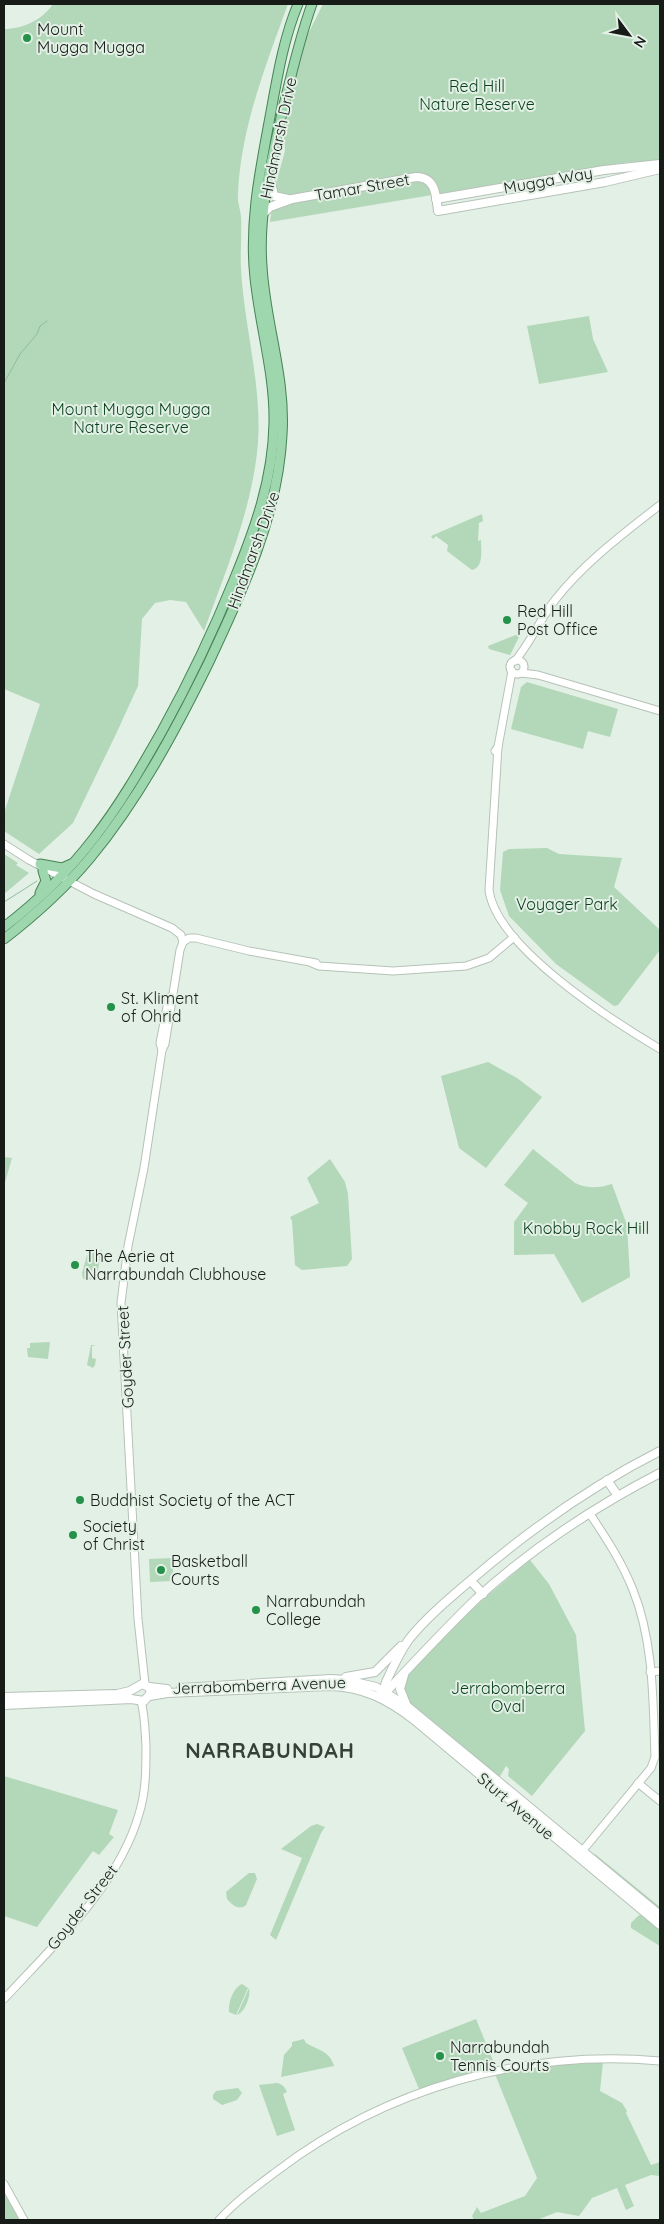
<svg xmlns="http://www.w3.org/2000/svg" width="664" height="2224" font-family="Quicksand,sans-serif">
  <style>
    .green { fill: #b3d7b9 }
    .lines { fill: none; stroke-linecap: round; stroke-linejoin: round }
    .stream { stroke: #8fbd98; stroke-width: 1 }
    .tertiary-casing { stroke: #b6c2b8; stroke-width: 9 }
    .secondary-casing { stroke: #b6c2b8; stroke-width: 10 }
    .primary-casing { stroke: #458355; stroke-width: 11 }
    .tertiary { stroke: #fff; stroke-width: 7 }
    .secondary { stroke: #fff; stroke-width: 8 }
    .primary { stroke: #9ed6ad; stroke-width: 9 }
    .poi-dot { fill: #25924b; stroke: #e3f0e5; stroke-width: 2 }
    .labels { text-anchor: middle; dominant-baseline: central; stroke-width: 4; stroke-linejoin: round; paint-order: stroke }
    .poi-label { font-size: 16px; fill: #181c18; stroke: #e3f0e5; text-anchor: start }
    .park-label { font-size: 16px; fill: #083f1c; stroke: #e3f0e5 }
    .street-label { font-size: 16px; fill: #181c18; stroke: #e3f0e5 }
    .district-label { font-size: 21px; font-weight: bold; letter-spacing: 1px; fill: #354037; stroke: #e3f0e5 }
  </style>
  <rect width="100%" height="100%" fill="#e3f0e5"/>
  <g class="green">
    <path d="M53 4H288C266 65 241 127 238 193 237 201 240 208 241 216 242 233 240 251 241 269 244 325 262 386 258 442 253 507 226 570 204 631L186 602 170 600 155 603 142 619 138 686 116 734 73 823 39 854 4 831V813L40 704 4 689V29C23 29 42 20 53 4Z"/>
    <polygon points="323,4 660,4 660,161 629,162 270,222 274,190 285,151 284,137 291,95 304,42"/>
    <polygon points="589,316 593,339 608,372 539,384 527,326"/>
    <path d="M482 514 483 521 479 523 478 541 481 540C481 551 484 567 472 570L447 551 448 545 436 536 433 539 431 536Z"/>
    <polygon points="521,633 510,655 489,649 488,646"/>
    <polygon points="527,682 618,709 610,737 588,731 583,749 511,729 521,687"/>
    <polygon points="547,848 559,854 622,858 614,887 660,930 660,950 618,1005 614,1006 556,964 509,916 500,890 503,852 509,849"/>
    <polygon points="4,854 18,863 16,865 29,873 4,894"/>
    <polygon points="488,1062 517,1078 542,1097 486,1168 459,1148 441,1076"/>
    <path d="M533 1149 575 1183C588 1189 599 1188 612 1184L627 1225 630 1277 582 1303 554 1254 514 1255V1222L528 1203 504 1185Z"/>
    <polygon points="4,1157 12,1158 4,1186"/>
    <polygon points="330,1159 345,1182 348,1194 352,1259 347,1266 302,1270 295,1265 292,1221 290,1217 319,1203 307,1178"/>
    <polygon points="102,1249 96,1280 83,1279 82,1273 87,1255 90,1255 92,1250 100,1252"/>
    <polygon points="50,1342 48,1359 28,1357 27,1348 30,1348 30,1343"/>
    <polygon points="91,1345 96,1345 92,1346 92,1358 96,1359 95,1365 93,1368 87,1365"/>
    <polygon points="173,1558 173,1581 150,1582 149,1559"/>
    <polygon points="530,1560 549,1584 576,1635 585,1731 532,1796 508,1776 509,1769 506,1766 499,1778 407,1701 403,1694 406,1676 447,1632 488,1595"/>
    <polygon points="4,1776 118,1810 109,1834 114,1837 99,1855 93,1851 37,1927 4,1916"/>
    <polygon points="317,1824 325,1827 321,1833 276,1940 270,1935 302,1858 281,1849 311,1826"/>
    <polygon points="595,1854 660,1907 660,1911 600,1861 594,1855"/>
    <path d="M249 1873H255L257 1879 246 1905C239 1911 232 1905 227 1899L226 1892Z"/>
    <polygon points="639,1915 643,1916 660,1928 660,1946 631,1928 631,1923"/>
    <path d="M242 1984 248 1988 236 2015 229 2012C228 2003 233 1988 242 1984Z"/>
    <path d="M249 1988C251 1996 245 2012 237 2015Z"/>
    <polygon points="476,2019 496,2068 419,2089 402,2048"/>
    <path d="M304 2039 306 2043C318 2050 330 2051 334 2066L281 2077 284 2055 292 2046V2042Z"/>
    <polygon points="603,2062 600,2091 622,2103 627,2111 626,2113 651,2165 660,2162 660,2176 651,2175 625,2185 634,2206 626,2210 617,2188 592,2198 579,2216 557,2212 537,2220 474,2220 472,2216 477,2207 481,2213 525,2196 537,2178 495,2074 542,2066"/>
    <path d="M277 2083C282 2084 285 2087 287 2092L283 2094 295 2130 277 2136 259 2085Z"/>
    <polygon points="238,2088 242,2093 237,2100 222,2105 213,2099 213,2095 216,2091"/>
    <polygon points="4,2188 21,2220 4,2220"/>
  </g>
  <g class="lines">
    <g class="stream">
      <polyline points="4,383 20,354 37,334 40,326 47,321"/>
      <polyline points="4,902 37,881"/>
    </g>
    <defs>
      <g id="tertiary">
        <circle cx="517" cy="667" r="7"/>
        <path d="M515 661C531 642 540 619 555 600 585 562 623 534 660 505"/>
        <polyline points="521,673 538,675 660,711"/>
        <path d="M498 747 489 890C496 947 613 1021 660 1049"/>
        <polyline points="495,751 498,747 512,671"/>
        <polyline points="4,844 29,860 94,894 172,928 181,935 183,942"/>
        <polyline points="183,942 189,938 196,938 249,951 316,963"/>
        <polyline points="312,963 319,966 393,971 466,966 489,958 514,937"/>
        <polyline points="162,1050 160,1043 169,997"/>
        <polyline points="650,1672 660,1671"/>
        <polyline points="145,1684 138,1619 121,1303 128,1246 144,1168 162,1050 165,1044 180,950 183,942"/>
        <polyline points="638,1783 660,1801"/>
        <path d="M579 1855 651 1768 655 1757C653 1702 654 1642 633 1590 622 1562 606 1538 590 1514"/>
        <path d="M4 1999C53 1946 119 1885 139 1814 146 1792 146 1769 146 1746 145 1731 145 1716 141 1701"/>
        <polyline points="4,2184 24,2220"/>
        <path d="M219 2220C235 2202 257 2186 277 2171 386 2088 524 2049 660 2061"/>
      </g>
      <g id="secondary">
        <polyline points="270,177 274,196 288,199"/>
        <polyline points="436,199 604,170 660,164"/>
        <path d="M262 215 270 207 292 199 416 177C436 177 436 196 438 211L605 182 660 169"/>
        <polyline points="607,1480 618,1496"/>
        <polyline points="471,1581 483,1594"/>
        <polyline points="404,1675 400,1689 406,1704"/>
        <polyline points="346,1677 375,1672 401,1646"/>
        <polyline points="149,1687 167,1689"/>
        <polyline points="181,1688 331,1679 346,1680 376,1687 407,1706 660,1915"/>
        <path d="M382 1693 389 1689C418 1658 446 1628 476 1599 531 1549 594 1507 660 1473"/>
        <path d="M386 1694 384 1688 386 1682C393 1667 400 1651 410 1638 427 1617 450 1598 471 1580 529 1530 591 1486 660 1451"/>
        <path d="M150 1696 167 1693 330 1686C363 1687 387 1699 413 1719L660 1925"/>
        <polyline points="4,1697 117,1694 130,1691 142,1684 149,1687 151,1693 144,1701 131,1699 4,1705"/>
      </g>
      <g id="primary">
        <polyline points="40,864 62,868 71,864"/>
        <polyline points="40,893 46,881 43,871"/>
        <path d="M4 927C38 901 68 872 94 838 120 805 141 768 162 731 189 682 213 632 234 580 255 529 273 479 274 423 275 374 260 327 255 278 249 223 260 171 270 117 277 79 283 40 298 4"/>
        <path d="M4 939C35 915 65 888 90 858 138 800 175 731 208 664 242 592 278 516 282 435 286 377 265 323 262 266 258 214 271 164 282 113 291 76 299 40 312 4"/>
      </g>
    </defs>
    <use href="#tertiary" class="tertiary-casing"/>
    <use href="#secondary" class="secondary-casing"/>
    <use href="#primary" class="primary-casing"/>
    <use href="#tertiary" class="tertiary"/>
    <use href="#secondary" class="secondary"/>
    <use href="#primary" class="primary"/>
  </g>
  <g class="poi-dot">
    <circle cx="27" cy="38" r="5"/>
    <circle cx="507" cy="620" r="5"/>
    <circle cx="111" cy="1007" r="5"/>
    <circle cx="75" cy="1265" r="5"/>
    <circle cx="80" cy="1500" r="5"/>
    <circle cx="73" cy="1535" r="5"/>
    <circle cx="161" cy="1570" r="5"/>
    <circle cx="256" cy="1610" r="5"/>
    <circle cx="440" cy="2056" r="5"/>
  </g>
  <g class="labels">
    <g class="poi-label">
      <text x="37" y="29">Mount<tspan x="37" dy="18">Mugga Mugga</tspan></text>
      <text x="517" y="611">Red Hill<tspan x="517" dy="18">Post Office</tspan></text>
      <text x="121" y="998">St. Kliment<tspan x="121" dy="18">of Ohrid</tspan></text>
      <text x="85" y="1256">The Aerie at<tspan x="85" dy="18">Narrabundah Clubhouse</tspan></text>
      <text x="90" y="1500">Buddhist Society of the ACT</text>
      <text x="83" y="1526">Society<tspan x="83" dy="18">of Christ</tspan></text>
      <text x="171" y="1561">Basketball<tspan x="171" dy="18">Courts</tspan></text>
      <text x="266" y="1601">Narrabundah<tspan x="266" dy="18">College</tspan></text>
      <text x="450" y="2047">Narrabundah<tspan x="450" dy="18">Tennis Courts</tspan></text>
    </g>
    <g class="park-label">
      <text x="477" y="86">Red Hill<tspan x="477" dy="18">Nature Reserve</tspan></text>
      <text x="131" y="409">Mount Mugga Mugga<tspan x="131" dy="18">Nature Reserve</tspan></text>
      <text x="567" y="904">Voyager Park</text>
      <text x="586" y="1228">Knobby Rock Hill</text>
      <text x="508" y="1688">Jerrabomberra<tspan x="508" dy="18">Oval</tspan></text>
    </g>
    <g class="street-label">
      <text transform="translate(278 138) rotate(-78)">Hindmarsh Drive</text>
      <text transform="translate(548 180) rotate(-10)">Mugga Way</text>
      <text transform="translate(362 187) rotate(-10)">Tamar Street</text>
      <text transform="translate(253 550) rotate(-70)">Hindmarsh Drive</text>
      <text transform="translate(125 1357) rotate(-93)">Goyder Street</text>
      <text transform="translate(259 1685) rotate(-2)">Jerrabomberra Avenue</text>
      <text transform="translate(516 1806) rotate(40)">Sturt Avenue</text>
      <text transform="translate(82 1907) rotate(-52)">Goyder Street</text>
    </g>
    <g class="district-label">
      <text x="270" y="1750">NARRABUNDAH</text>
    </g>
  </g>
  <rect width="664" height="2224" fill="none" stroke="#181c18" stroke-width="10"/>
  <g transform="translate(629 35) rotate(122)" stroke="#e3f0e5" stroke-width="4" paint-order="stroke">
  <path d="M0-4L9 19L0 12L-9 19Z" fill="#181c18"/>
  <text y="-8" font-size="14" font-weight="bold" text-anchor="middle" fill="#181c18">N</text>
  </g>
</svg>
